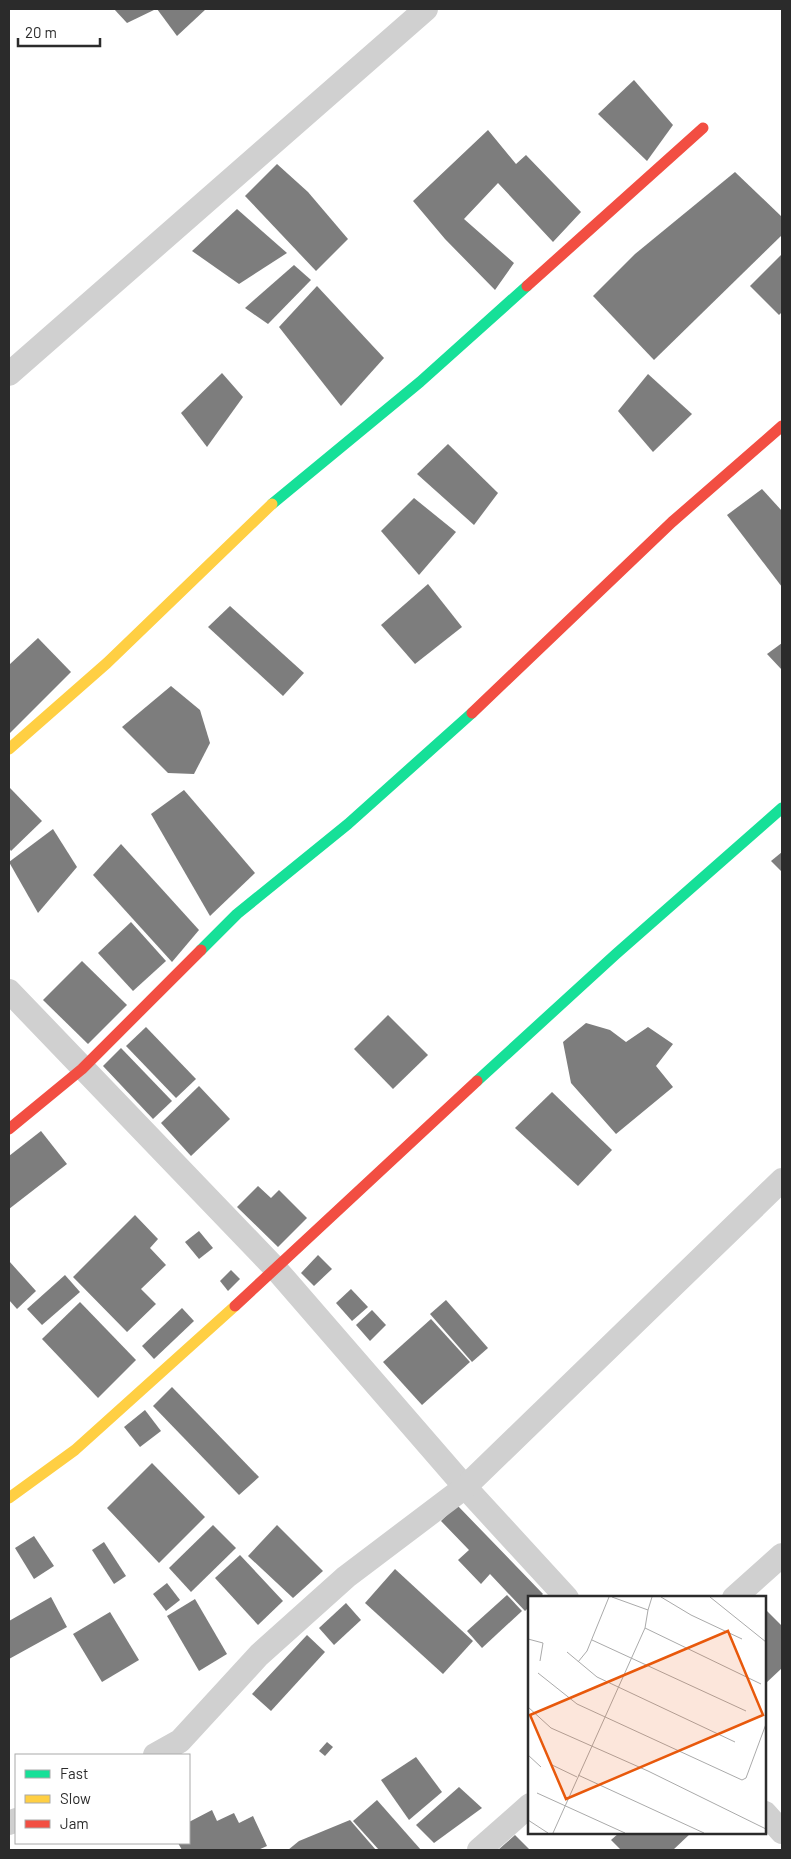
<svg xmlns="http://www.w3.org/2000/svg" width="791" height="1859" font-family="Barlow,sans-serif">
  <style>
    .building { fill: #7d7d7d }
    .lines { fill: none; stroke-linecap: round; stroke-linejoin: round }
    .street { stroke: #d0d0d0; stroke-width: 24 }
    .fast { stroke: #16e098; stroke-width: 11 }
    .slow { stroke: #ffcf43; stroke-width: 11 }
    .jam { stroke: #f24e42; stroke-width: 11 }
    .inset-road { fill: none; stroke: #aaa; stroke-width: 1 }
    .view { fill: #e8590c; fill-opacity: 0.15; stroke: #e8590c; stroke-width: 2.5 }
    .inset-edge { fill: none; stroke: #2b2b2b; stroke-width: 2.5 }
  </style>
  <rect width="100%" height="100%" fill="#fff"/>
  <g class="building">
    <polygon points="114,9 156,9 127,23"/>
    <polygon points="157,9 206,9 177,36"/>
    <polygon points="634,80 673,125 647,161 598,114"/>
    <polygon points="488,130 516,164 526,155 581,212 553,242 498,183 464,219 514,263 495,290 445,239 413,201"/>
    <polygon points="277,164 308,192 348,239 316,271 245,196"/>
    <polygon points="735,172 782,217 782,235 654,360 593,296 635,254"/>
    <polygon points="237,209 287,253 239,284 192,251"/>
    <polygon points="782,254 782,312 779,315 750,286"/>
    <polygon points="294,265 311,280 268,324 245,308"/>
    <polygon points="317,286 384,358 341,406 279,327"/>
    <polygon points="222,373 243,397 207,447 181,413"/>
    <polygon points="648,374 692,414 653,452 618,411"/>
    <polygon points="448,444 498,493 474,525 417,474"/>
    <polygon points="762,489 782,511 782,587 727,515"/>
    <polygon points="414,498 456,532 419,575 381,531"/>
    <polygon points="428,584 462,627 415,664 381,625"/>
    <polygon points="230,606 304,673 283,696 208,627"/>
    <polygon points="38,638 71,672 9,734 9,665"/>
    <polygon points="782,643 782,670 767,654"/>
    <polygon points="171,686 200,710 210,743 194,774 168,773 122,727"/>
    <polygon points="10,788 42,821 11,851 9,848"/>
    <polygon points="184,790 255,873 210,916 151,814"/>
    <polygon points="53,829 77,867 38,913 9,862"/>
    <polygon points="121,844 199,930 172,962 93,875"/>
    <polygon points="782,852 782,872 771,861"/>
    <polygon points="131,922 166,961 133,991 98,953"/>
    <polygon points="82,961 127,1005 88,1044 43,1000"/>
    <polygon points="388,1015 428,1055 393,1089 354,1049"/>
    <polygon points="586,1023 610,1030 626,1042 648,1027 673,1044 656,1066 673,1087 616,1134 571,1083 563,1042"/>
    <polygon points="146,1027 196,1079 176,1098 126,1046"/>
    <polygon points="121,1048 172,1101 153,1119 103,1066"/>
    <polygon points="199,1086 230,1119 191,1156 161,1123"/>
    <polygon points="552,1092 612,1150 578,1186 515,1128"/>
    <polygon points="41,1131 67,1164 9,1209 9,1156"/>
    <polygon points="258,1186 271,1198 279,1190 307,1218 278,1247 237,1207"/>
    <polygon points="135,1215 158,1239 150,1248 166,1265 141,1289 156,1304 127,1332 73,1277"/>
    <polygon points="199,1231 213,1248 199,1259 185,1242"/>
    <polygon points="318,1255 332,1269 314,1286 301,1273"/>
    <polygon points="9,1261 36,1291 17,1309 9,1300"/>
    <polygon points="231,1270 240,1279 228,1291 220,1281"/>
    <polygon points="65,1275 80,1292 42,1325 27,1309"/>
    <polygon points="351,1289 368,1307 352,1321 336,1303"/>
    <polygon points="446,1300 488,1348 472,1362 430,1314"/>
    <polygon points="80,1302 136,1360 98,1398 42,1339"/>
    <polygon points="182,1308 194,1321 154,1359 142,1346"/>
    <polygon points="372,1310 386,1325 370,1341 356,1325"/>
    <polygon points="431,1319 470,1362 422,1405 383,1362"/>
    <polygon points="172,1387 259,1477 239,1495 153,1406"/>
    <polygon points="145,1410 161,1431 140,1447 124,1427"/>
    <polygon points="152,1463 205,1517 159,1563 107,1508"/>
    <polygon points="457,1505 543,1594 539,1598 530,1598 530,1606 525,1611 490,1574 481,1584 458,1560 469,1550 441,1521"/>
    <polygon points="213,1525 236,1548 191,1592 169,1568"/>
    <polygon points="277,1525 323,1571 293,1598 248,1556"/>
    <polygon points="34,1536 54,1566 34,1579 15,1548"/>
    <polygon points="104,1542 126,1576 114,1584 92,1550"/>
    <polygon points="240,1555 283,1601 258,1625 215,1578"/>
    <polygon points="395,1569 473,1641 443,1674 365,1603"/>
    <polygon points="167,1583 180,1600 166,1611 153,1594"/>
    <polygon points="507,1595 522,1611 482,1648 467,1631"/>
    <polygon points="51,1597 67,1627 9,1659 9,1621"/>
    <polygon points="195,1599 227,1654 199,1671 167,1616"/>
    <polygon points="346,1603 361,1620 334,1645 319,1628"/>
    <polygon points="765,1609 782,1626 782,1668 765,1684"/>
    <polygon points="110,1612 139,1660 102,1682 73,1634"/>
    <polygon points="307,1635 325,1652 271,1711 252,1694"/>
    <polygon points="327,1742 333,1747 325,1756 319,1751"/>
    <polygon points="416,1757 442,1792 409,1820 381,1780"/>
    <polygon points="459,1787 482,1808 434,1843 416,1825"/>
    <polygon points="377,1800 421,1850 379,1850 353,1821"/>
    <polygon points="212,1810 217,1821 234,1813 239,1823 253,1816 267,1846 258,1850 182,1850 178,1843 189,1843 189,1822"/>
    <polygon points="350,1820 376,1850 288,1850 299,1841"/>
    <polygon points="619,1833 691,1833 673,1850 621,1850 611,1840"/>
    <polygon points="515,1835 530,1850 498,1850"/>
  </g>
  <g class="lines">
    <g class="street">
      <polyline points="9,374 426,9"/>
      <polyline points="9,991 275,1268 465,1487 567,1598"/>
      <polyline points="734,1598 782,1555"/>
      <polyline points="155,1755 180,1741 259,1655 346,1577 465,1487 782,1180"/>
      <polyline points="765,1813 782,1832"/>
      <polyline points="9,1823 16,1820"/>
      <polyline points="479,1850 530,1805"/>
    </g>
    <g class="fast">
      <polyline points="272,504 420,382 527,286"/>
      <polyline points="201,950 237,914 348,824 472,713"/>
      <polyline points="477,1081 616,954 782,808"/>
    </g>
    <g class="slow">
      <polyline points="9,749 107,663 272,504"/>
      <polyline points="9,1498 75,1450 235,1306"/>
    </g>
    <g class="jam">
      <polyline points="527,286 703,128"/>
      <polyline points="472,713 672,522 782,426"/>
      <polyline points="9,1129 82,1069 201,950"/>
      <polyline points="235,1306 477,1081"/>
    </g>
  </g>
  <g transform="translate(528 1596)">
    <rect width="238" height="238" fill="#fff"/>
    <path class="inset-road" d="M84 1 120 14 124 1M133 1 163 19 214 43M182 1 238 46M117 32 233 88M0 43 15 47 12 65M64 44 218 115M39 56 69 81 207 146M50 66 59 55 81 1M10 77 49 108 214 184 218 182 238 128M0 111 23 132 120 175 238 233M0 159 13 171M22 168 49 181M50 179 176 237M9 197 97 237M0 224 20 237M25 237 117 32 120 14"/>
    <path class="view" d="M200 35 235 119 38 203 2 119Z"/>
    <rect width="238" height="238" class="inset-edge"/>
  </g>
  <rect width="791" height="1859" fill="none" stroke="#2b2b2b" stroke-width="20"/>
  <rect x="15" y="1754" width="175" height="90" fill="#ffffff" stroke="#aaaaaa"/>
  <rect x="25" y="1770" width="25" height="8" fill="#16e098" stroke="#aaaaaa"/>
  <text x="60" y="1779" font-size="15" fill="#2b2b2b">Fast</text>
  <rect x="25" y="1795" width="25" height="8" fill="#ffcf43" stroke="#aaaaaa"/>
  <text x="60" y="1804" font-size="15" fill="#2b2b2b">Slow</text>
  <rect x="25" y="1820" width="25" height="8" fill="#f24e42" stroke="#aaaaaa"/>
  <text x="60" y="1829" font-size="15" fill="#2b2b2b">Jam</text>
  <path d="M18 38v8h82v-8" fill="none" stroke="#2b2b2b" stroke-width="2.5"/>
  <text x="25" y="38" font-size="15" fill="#2b2b2b" stroke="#ffffff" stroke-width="4" paint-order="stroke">20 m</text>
</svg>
